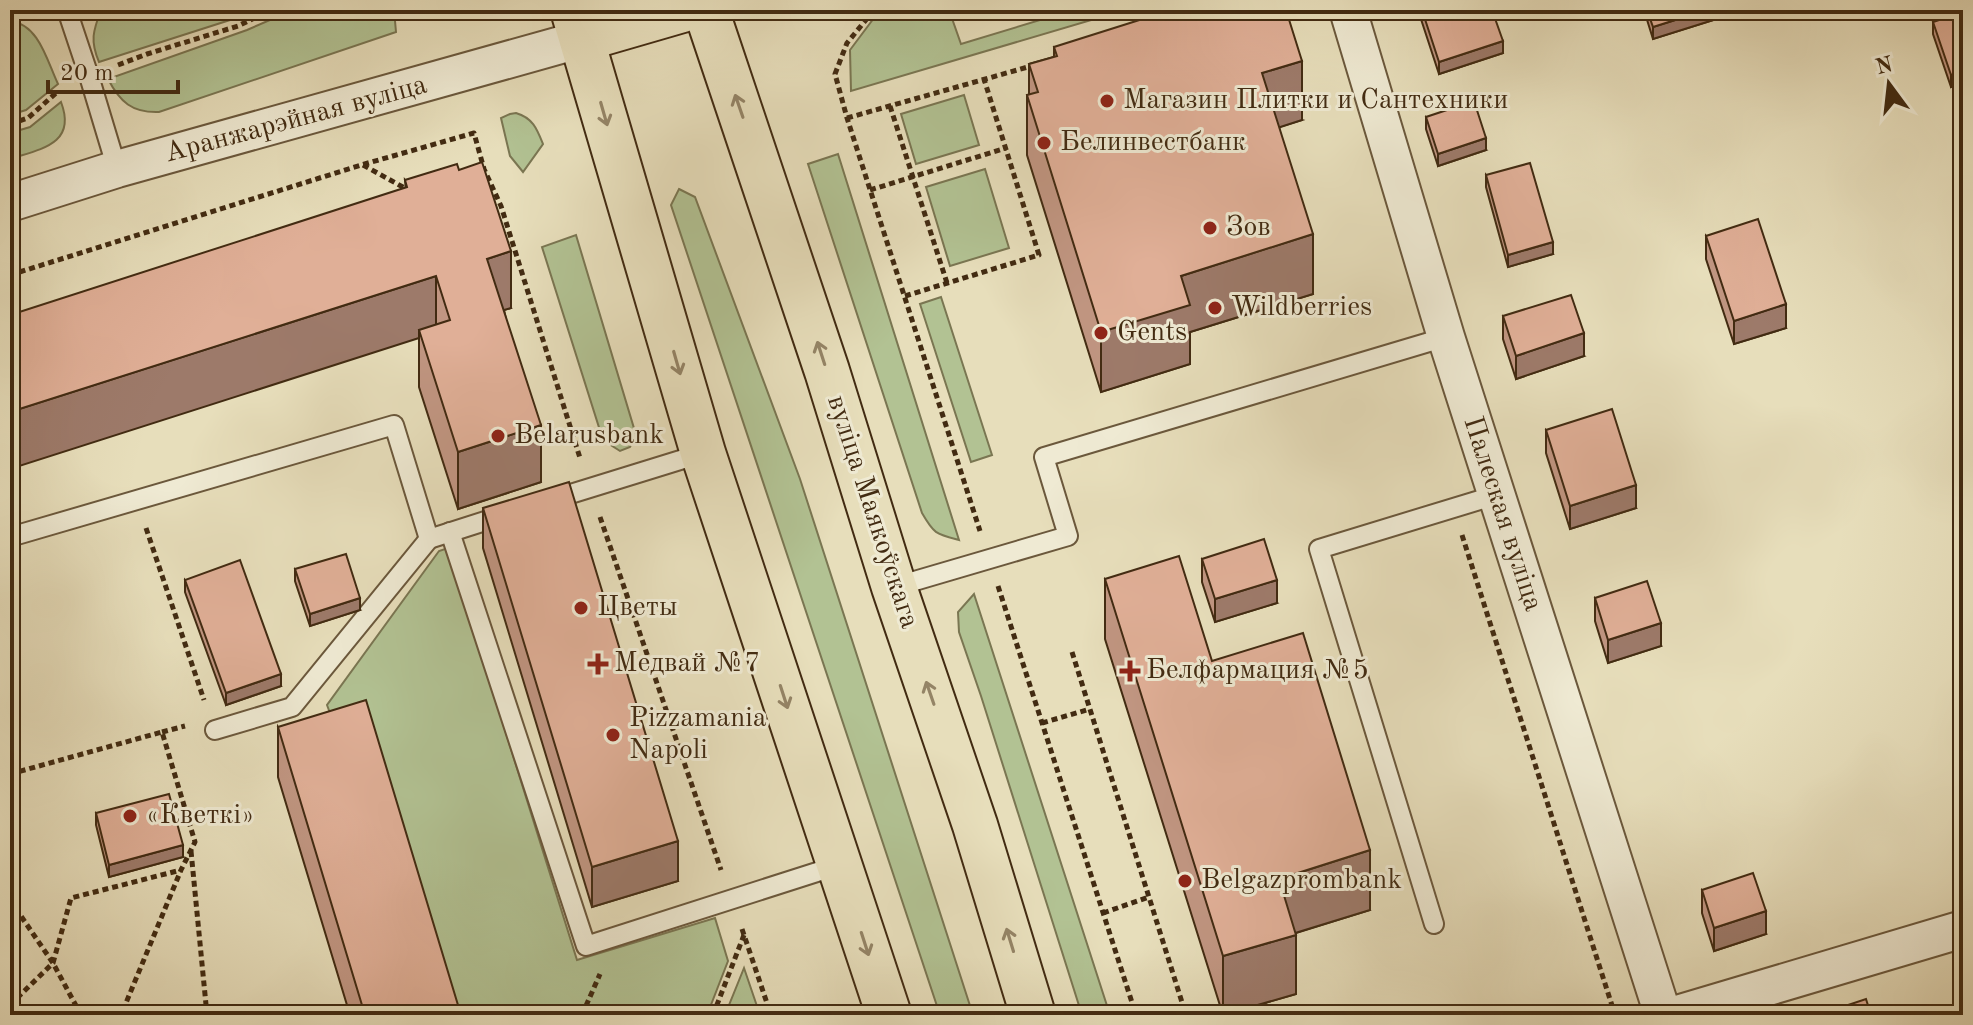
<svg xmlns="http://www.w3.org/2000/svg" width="1973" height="1025" font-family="'Old Standard TT',serif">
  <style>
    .green { fill: #b2c293; stroke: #7a7652; stroke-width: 2 }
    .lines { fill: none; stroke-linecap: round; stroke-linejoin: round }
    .service-casing { stroke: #6b583c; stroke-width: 22 }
    .minor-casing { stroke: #6b583c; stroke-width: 40 }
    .primary-casing { stroke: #422b12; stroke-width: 48 }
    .path { stroke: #422b12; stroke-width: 5; stroke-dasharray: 6 4; stroke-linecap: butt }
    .service { stroke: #efead3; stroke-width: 18 }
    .minor { stroke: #efead3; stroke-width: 36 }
    .primary { stroke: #e7debb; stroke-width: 44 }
    .wall { fill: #c19682; stroke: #422b12; stroke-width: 2 }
    .shaded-wall { fill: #9d7a6a; stroke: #422b12; stroke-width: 2 }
    .building { fill: #e0af97; stroke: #422b12; stroke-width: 2 }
    .oneway { stroke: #948466 }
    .poi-dot { fill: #8f2418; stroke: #efead3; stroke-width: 3 }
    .labels { text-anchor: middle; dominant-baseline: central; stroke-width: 6; stroke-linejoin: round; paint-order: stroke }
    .poi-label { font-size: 28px; fill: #422b12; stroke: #efead3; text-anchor: start }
    .street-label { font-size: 28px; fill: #422b12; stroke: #efead3 }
  </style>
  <rect width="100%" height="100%" fill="#e7debb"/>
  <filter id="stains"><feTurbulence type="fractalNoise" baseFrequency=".0025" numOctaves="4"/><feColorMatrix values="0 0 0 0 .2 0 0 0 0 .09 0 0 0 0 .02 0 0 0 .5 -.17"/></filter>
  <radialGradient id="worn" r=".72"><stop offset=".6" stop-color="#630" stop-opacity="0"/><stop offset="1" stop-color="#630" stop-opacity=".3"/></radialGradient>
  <g class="green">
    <path d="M101 10H252L230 20 99 62C90 41 93 31 101 10Z"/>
    <path d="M293 10H394L396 32 159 112C132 113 120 102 108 79L247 30Z"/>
    <polygon points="880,10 949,10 961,44 1073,10 1125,10 851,91 850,50"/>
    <path d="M10 21C39 24 47 61 58 84L26 110 10 115Z"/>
    <polygon points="964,95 979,145 916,164 901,114"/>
    <path d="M61 102C77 144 41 149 10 159V133L30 127Z"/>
    <path d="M516 113C533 118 537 129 543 144L523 172 510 156 501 118 510 114Z"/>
    <path d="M838 154 959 540C936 534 934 534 922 513L808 164Z"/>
    <polygon points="985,169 1009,248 950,266 926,187"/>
    <polygon points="679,189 695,197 800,479 973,1015 940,1015 671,205"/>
    <polygon points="576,235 636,435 630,447 620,451 603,440 542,247"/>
    <polygon points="941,297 992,455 971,462 920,304"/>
    <polygon points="448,548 577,960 715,918 728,961 707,1015 454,1015 343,748 327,705 439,551"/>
    <polygon points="974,594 1110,1015 1082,1015 981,696 959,632 958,612"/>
    <polygon points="744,968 760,1015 725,1015"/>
  </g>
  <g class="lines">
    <defs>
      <g id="service">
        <polyline points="67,10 89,76 117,169"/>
        <polyline points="551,500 703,453"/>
        <polyline points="450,532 586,946 839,865"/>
        <polyline points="10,537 394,425 429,539 504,515"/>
        <polyline points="894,587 1068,536 1044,457 1446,337"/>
        <polyline points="215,730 292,707 429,539"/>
        <polyline points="1434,924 1319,549 1496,495"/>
        <polyline points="1256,1006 1259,1015"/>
      </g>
      <g id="minor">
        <polyline points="1348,10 1446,337 1663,1015"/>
        <polyline points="10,203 117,169 582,39"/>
        <polyline points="1674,1015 1963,929"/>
      </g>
      <g id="primary">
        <polyline points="573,10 703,453 889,1015"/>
        <polyline points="706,10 827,371 894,587 975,825 1033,1015"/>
        <polyline points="582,39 682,10"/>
      </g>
    </defs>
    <use href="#service" class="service-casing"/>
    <use href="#minor" class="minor-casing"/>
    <use href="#primary" class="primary-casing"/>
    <g class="path">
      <polyline points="874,10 847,43 835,74 847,118 980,531"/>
      <polyline points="118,65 147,54 238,26 271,10"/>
      <polyline points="890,106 947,283"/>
      <polyline points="847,118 1035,65"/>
      <polyline points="10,124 28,118 56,93"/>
      <polyline points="363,165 410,191"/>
      <polyline points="870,190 1006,148"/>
      <polyline points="10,275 361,165 474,133 484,169 501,206 580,458"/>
      <polyline points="905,296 1039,255 984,79"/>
      <polyline points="600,517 721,870"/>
      <polyline points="146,528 204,700"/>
      <polyline points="1462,535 1615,1015"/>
      <polyline points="998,586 1136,1015"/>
      <polyline points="1072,652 1186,1015"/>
      <polyline points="1042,723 1090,709"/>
      <polyline points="162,732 185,726"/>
      <polyline points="10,774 162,732 195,842 181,870 121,1015"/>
      <polyline points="191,851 207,1015"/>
      <polyline points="10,900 53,963 81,1015"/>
      <polyline points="1103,913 1149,897"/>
      <polyline points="742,929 771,1015"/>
      <polyline points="10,1005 53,963 71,898 181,870"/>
      <polyline points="582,1015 600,974"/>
      <polyline points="713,1015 744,935"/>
    </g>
    <use href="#service" class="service"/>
    <use href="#minor" class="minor"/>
    <use href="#primary" class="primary"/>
  </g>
  <g class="wall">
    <polygon points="1418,10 1492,10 1503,53 1439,74"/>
    <polygon points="1644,10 1742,10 1742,11 1653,39"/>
    <polygon points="1963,12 1951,87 1933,34 1933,22"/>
    <polygon points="1054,47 1302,120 1279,127 1313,294 1190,332 1190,364 1101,392 1027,155 1027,95 1029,95 1029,64 1054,57"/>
    <polygon points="1426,117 1486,150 1438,166 1426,129"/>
    <polygon points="1486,175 1553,254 1508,267 1486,187"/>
    <polygon points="405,180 511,308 504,310 541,482 458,509 419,387 419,338"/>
    <polygon points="1706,236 1786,328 1734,344 1706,259"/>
    <polygon points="1503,316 1584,356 1516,379 1503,339"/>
    <polygon points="1546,430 1636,508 1570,529 1546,453"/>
    <polygon points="483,508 678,881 592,907 483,548"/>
    <polygon points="1202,559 1277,603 1215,622 1202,582"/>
    <polygon points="295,569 360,610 310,626 295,581"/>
    <polygon points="1105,579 1212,661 1370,910 1296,933 1296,994 1223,1015 1105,639"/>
    <polygon points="185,580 281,686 226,705 185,592"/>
    <polygon points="1595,598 1661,646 1608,663 1595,621"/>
    <polygon points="278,727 461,1015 350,1015 278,777"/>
    <polygon points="96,813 183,857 109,877 96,825"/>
    <polygon points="1702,890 1766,934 1714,951 1702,913"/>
  </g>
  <g class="shaded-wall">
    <polygon points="1707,10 1742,11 1653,39 1653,27"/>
    <polygon points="1503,41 1503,53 1439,74 1439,62"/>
    <polygon points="1302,61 1302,120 1262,133 1262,73"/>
    <polygon points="1963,71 1963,83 1951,87 1951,75"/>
    <polygon points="1486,138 1486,150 1438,166 1438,154"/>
    <polygon points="1313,234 1313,294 1190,332 1190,364 1101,392 1101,332 1181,276"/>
    <polygon points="1553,242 1553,254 1508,267 1508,255"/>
    <polygon points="511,251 511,308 487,315 487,259"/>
    <polygon points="436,276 436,332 419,330 419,338 10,469 10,412"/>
    <polygon points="1786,304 1786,328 1734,344 1734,321"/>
    <polygon points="1584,333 1584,356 1516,379 1516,356"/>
    <polygon points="541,425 541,482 458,509 458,452"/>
    <polygon points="1636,485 1636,508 1570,529 1570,506"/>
    <polygon points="1277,580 1277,603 1215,622 1215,599"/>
    <polygon points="360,598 360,610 310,626 310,614"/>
    <polygon points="1661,623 1661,646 1608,663 1608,640"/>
    <polygon points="281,674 281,686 226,705 226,693"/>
    <polygon points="678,841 678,881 592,907 592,867"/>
    <polygon points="183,845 183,857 109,877 109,865"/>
    <polygon points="1370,850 1370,910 1279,938 1279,879"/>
    <polygon points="1766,911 1766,934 1714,951 1714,928"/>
    <polygon points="1296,935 1296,994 1223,1015 1223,956"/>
  </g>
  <g class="building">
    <polygon points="1171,10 1286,10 1302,61 1262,73 1313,234 1181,276 1190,305 1101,332 1027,95 1038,92 1029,64 1057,56 1054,47"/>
    <polygon points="1422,10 1492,10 1503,41 1439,62"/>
    <polygon points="1647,10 1707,10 1653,27"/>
    <polygon points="1963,12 1963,71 1951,75 1933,22"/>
    <polygon points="1474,101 1486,138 1438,154 1426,117"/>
    <polygon points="482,162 511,251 487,259 541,425 458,452 419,330 450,320 436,276 10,412 10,315 407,187 405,180 457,164 459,170"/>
    <polygon points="1530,163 1553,242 1508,255 1486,175"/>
    <polygon points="1758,219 1786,304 1734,321 1706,236"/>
    <polygon points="1571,295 1584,333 1516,356 1503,316"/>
    <polygon points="1612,409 1636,485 1570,506 1546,430"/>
    <polygon points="569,482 678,841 592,867 483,508"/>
    <polygon points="1264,539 1277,580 1215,599 1202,559"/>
    <polygon points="346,554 360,598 310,614 295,569"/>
    <polygon points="1179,556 1212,661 1303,633 1370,850 1279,879 1296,935 1223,956 1105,579"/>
    <polygon points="240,560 281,674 226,693 185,580"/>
    <polygon points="1647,581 1661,623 1608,640 1595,598"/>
    <polygon points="366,700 461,1015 365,1015 278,727"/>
    <polygon points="169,794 183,845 109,865 96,813"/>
    <polygon points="1753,873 1766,911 1714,928 1702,890"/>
    <polygon points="1866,999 1871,1015 1818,1015"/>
  </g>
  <defs><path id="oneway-shaft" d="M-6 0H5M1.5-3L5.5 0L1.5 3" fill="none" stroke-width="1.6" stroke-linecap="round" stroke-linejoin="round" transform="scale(2)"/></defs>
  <g class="oneway">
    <use href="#oneway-shaft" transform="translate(739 106) rotate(-109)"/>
    <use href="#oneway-shaft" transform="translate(604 114) rotate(74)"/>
    <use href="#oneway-shaft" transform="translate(821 353) rotate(-108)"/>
    <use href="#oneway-shaft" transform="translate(677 363) rotate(74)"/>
    <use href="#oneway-shaft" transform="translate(930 693) rotate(-109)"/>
    <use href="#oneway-shaft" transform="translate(784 697) rotate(72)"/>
    <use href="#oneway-shaft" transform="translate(1010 940) rotate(-107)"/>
    <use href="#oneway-shaft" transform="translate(865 944) rotate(72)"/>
  </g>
  <g class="poi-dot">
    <circle cx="1107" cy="101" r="8"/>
    <circle cx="1044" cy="143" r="8"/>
    <circle cx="1210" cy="228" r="8"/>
    <circle cx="1215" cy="308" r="8"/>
    <circle cx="1101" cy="333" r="8"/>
    <circle cx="498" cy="436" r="8"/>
    <circle cx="581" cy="608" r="8"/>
    <path d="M594 652h8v8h8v8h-8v8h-8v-8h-8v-8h8z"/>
    <path d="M1126 659h8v8h8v8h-8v8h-8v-8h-8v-8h8z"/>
    <circle cx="613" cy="735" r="8"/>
    <circle cx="130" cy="816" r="8"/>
    <circle cx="1185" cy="881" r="8"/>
  </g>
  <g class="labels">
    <g class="poi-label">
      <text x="1123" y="101">Магазин Плитки и Сантехники</text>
      <text x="1060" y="143">Белинвестбанк</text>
      <text x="1226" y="228">Зов</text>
      <text x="1231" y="308">Wildberries</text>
      <text x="1117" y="333">Gents</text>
      <text x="514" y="436">Belarusbank</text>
      <text x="597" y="608">Цветы</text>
      <text x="614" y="664">Медвай №7</text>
      <text x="1146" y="671">Белфармация №5</text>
      <text x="629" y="719">Pizzamania<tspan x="629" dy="32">Napoli</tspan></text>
      <text x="146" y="816">«Кветкі»</text>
      <text x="1201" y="881">Belgazprombank</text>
    </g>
    <g class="street-label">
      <text transform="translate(296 120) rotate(-15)">Аранжарэйная вуліца</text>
      <text transform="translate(872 512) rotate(72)">вуліца Маякоўскага</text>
      <text transform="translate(1502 514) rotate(72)">Палеская вуліца</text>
    </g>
  </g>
  <rect width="1973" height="1025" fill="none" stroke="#e7debb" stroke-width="40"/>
  <rect x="12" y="12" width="1949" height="1001" fill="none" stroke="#422b12" stroke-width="4"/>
  <rect x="20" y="20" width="1933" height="985" fill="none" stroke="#422b12" stroke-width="2"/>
  <g transform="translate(1889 84) rotate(345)" stroke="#efead3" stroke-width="6" paint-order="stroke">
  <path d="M0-6L14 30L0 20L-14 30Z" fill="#422b12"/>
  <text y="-12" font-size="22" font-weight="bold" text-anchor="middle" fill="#422b12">N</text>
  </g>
  <path d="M48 80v12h130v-12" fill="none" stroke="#422b12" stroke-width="4"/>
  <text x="60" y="80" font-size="24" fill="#422b12" stroke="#efead3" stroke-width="6" paint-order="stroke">20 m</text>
  <rect width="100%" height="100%" filter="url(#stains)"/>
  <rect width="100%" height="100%" fill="url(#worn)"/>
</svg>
